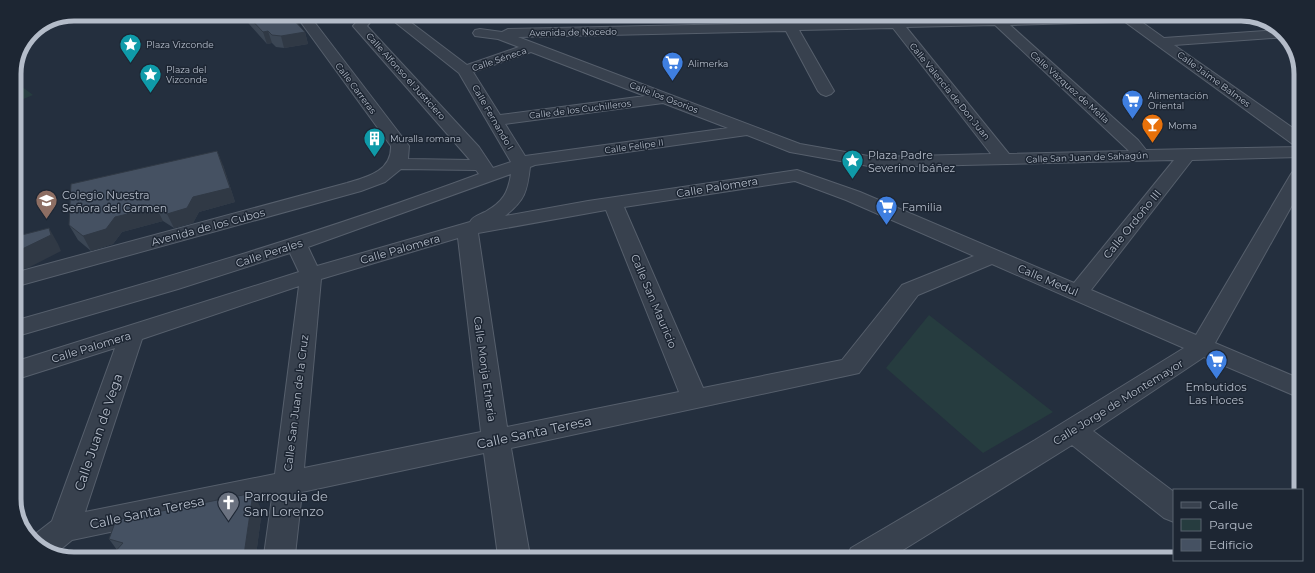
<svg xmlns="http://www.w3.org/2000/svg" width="1315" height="573" font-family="Montserrat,sans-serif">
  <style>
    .green { fill: #263c3f }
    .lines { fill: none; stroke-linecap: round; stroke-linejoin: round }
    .minor-casing { stroke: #565f6c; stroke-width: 2 }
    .minor { fill: #38414e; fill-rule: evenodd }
    .wall { fill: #3b4654 }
    .shaded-wall { fill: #303945 }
    .building { fill: #455162; stroke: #303945 }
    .labels { text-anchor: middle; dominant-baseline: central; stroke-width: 3; stroke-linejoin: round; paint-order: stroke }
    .far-street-label { font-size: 9px; fill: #b4bcc9; stroke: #1d2633 }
    .far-poi-label { font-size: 9px; fill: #b4bcc9; stroke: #1d2633; text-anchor: start }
    .poi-label { font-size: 11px; fill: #b4bcc9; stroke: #1d2633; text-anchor: start }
    .street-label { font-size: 11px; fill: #b4bcc9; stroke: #1d2633 }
    .near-street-label { font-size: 13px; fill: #b4bcc9; stroke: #1d2633 }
    .near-poi-label { font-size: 13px; fill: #b4bcc9; stroke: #1d2633; text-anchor: start }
    .rim { fill: none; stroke: #b4bcc9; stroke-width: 5 }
  </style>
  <rect width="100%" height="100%" fill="#242f3e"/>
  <g class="green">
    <polygon points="21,86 33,95 14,103 14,87"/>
    <polygon points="929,315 1053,412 983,453 886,368"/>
  </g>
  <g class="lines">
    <defs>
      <path id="minor" d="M300 15H316L312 19 409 146 408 159 470 160 353 26 363 15H376L367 26 479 147 493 168 511 162 459 73 386 15H401L467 65 519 47 498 39 475 36 473 33 475 30 480 29 502 32 508 29 782 23 779 17H791L795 23 887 20 885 17H898L900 20 985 18H1136L1164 38 1278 30 1286 37 1174 45 1300 133V146L1294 145 1121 19 1115 22 1010 25 1138 140 1146 150 1300 147V157L1192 160 1091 290 1196 335 1291 174 1294 170 1300 169V191L1215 343 1298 378V397L1204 357 1093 431 1174 492V522L1164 518 1072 445 890 558 847 557 851 548 1035 440 1184 348 992 264 918 295 859 373 511 448 530 556H498L484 453 302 492 295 555H264L272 498 72 540 55 554H51L30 538 52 521 115 348 14 380V362L299 272 290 253 178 289 14 337V321C170 277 326 231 479 174L476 170 401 169 385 182 361 191 14 287V273L347 183C367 177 392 171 391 146L300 21 299 18ZM995 25 1126 148 1129 151 1009 154 906 27ZM893 28 991 154 874 157 800 144 518 37 786 31 818 91 821 94 826 96 831 94 834 91 799 30ZM531 52 645 96 500 115 473 72ZM663 103 728 128 525 156 505 124ZM747 135 790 152 874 167 1174 160 1074 283 860 192 797 170 588 201 505 216C525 200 527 192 530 167L535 165ZM511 174C508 193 503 202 485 212 479 215 473 216 470 222L317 266 308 247ZM795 181 846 200 974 256 902 285 842 360 703 388 624 207ZM606 210 679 392 507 427 478 233ZM458 238 481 432 304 468 321 279ZM299 286 275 474 85 512 142 339Z"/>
    </defs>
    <use href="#minor" class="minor-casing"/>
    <use href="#minor" class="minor"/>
  </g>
  <g class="wall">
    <polygon points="241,15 289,15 305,32 308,44 284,48 276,47 272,43 267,44"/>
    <polygon points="223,165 235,202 199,212 193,223 174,228 163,221 122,232 113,244 91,251 78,240 69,225"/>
    <polygon points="262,510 256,555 112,555 117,550 109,539"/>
  </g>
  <g class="shaded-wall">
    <polygon points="268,31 272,43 267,44 263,32"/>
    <polygon points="305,32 308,44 284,48 281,36"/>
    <polygon points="217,151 223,165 235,202 199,212 193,223 174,228 167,214"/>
    <polygon points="156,207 163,221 122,232 113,244 91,251 83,236 115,217"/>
    <polygon points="49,228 58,244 61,251 28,268 14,271 14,253"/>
    <polygon points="253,493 262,510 256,555 244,555"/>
  </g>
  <g class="building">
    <polygon points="247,15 289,15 305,32 281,36 272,35 268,31 263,32"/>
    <polygon points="217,151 230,188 193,197 187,208 167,214 156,207 115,217 106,229 83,236 69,225 71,184"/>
    <polygon points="49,228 51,235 18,251 14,253 14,237"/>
    <polygon points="253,493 244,555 112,555 123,543 109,539 116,520"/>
  </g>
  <defs>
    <symbol id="sight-pin" viewBox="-11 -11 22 30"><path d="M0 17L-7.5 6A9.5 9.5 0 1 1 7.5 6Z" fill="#0f9aa8" stroke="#1d2633"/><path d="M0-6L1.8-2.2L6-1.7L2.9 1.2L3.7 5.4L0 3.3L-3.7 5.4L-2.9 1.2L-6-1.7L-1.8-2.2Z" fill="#fff"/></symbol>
    <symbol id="supermarket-pin" viewBox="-11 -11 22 30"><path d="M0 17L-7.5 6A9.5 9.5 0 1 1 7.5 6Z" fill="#3f7fe0" stroke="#1d2633"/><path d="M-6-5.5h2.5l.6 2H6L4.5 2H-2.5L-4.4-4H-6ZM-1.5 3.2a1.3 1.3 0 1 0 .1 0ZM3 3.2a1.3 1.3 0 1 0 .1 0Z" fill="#fff"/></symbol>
    <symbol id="bar-pin" viewBox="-11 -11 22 30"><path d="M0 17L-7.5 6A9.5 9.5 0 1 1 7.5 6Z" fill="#e8710a" stroke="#1d2633"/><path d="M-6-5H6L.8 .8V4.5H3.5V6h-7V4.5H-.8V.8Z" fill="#fff"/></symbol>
    <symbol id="building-pin" viewBox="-11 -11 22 30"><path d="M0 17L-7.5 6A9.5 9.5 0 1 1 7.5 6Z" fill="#0f9aa8" stroke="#1d2633"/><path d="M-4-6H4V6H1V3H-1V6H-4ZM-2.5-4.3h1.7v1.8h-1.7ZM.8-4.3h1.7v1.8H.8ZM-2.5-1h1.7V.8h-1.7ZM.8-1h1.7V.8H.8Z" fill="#fff"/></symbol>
    <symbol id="school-pin" viewBox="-11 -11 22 30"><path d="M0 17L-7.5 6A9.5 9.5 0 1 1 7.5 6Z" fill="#8d6e63" stroke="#1d2633"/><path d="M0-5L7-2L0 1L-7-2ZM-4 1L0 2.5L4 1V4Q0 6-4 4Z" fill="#fff"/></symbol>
    <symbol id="church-pin" viewBox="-11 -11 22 30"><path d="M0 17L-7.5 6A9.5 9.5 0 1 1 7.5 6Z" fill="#6b7280" stroke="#1d2633"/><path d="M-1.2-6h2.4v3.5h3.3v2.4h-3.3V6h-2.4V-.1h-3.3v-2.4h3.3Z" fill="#fff"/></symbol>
  </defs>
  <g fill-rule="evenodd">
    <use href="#sight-pin" x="118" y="32" width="25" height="34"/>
    <use href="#supermarket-pin" x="660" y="50" width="25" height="34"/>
    <use href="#sight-pin" x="138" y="62" width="25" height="34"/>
    <use href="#supermarket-pin" x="1120" y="88" width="25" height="34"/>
    <use href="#bar-pin" x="1140" y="112" width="25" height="34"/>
    <use href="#building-pin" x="362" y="126" width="25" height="34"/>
    <use href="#sight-pin" x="840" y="148" width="25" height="34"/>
    <use href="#school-pin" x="34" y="188" width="25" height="34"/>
    <use href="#supermarket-pin" x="874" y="194" width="25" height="34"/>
    <use href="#supermarket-pin" x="1204" y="348" width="25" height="34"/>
    <use href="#church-pin" x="216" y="490" width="25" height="34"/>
  </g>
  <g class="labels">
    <g class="far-street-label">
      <text transform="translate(573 32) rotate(-1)">Avenida de Nocedo</text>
      <text transform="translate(499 59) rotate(-19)">Calle Séneca</text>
      <text transform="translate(406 76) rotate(48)">Calle Alfonso el Justiciero</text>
      <text transform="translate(1214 79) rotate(36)">Calle Jaime Balmes</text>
      <text transform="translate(1070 87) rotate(42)">Calle Vázquez de Mella</text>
      <text transform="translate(356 88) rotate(53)">Calle Carreras</text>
      <text transform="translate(950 91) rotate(51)">Calle Valencia de Don Juan</text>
      <text transform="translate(664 97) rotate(21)">Calle los Osorios</text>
      <text transform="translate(580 109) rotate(-7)">Calle de los Cuchilleros</text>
      <text transform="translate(493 117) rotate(60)">Calle Fernando I</text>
      <text transform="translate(634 146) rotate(-8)">Calle Felipe II</text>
      <text transform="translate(1087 157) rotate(-2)">Calle San Juan de Sahagún</text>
    </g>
    <g class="far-poi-label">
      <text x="146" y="44">Plaza Vizconde</text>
      <text x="688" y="63">Alimerka</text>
      <text x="166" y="69">Plaza del<tspan x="166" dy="10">Vizconde</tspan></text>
      <text x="1148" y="95">Alimentación<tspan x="1148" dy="10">Oriental</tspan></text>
      <text x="1168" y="125">Moma</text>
      <text x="390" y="138">Muralla romana</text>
    </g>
    <g class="poi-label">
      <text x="868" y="155">Plaza Padre<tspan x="868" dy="13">Severino Ibáñez</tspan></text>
      <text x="62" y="195">Colegio Nuestra<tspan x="62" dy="13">Señora del Carmen</tspan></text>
      <text x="902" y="207">Familia</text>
      <text x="1216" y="387" text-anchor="middle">Embutidos<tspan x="1216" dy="13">Las Hoces</tspan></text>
    </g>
    <g class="street-label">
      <text transform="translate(717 187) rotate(-9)">Calle Palomera</text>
      <text transform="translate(1132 224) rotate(-51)">Calle Ordoño III</text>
      <text transform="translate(208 227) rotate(-15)">Avenida de los Cubos</text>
      <text transform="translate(400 249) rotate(-16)">Calle Palomera</text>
      <text transform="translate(269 253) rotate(-18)">Calle Perales</text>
      <text transform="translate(1048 280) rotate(23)">Calle Medul</text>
      <text transform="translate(654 301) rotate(67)">Calle San Mauricio</text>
      <text transform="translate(91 347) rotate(-17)">Calle Palomera</text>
      <text transform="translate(485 369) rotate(82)">Calle Monja Etheria</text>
      <text transform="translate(1118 402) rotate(-32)">Calle Jorge de Montemayor</text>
      <text transform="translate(296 403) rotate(-83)">Calle San Juan de la Cruz</text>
    </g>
    <g class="near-street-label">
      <text transform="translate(98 432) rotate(-71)">Calle Juan de Vega</text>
      <text transform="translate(534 432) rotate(-12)">Calle Santa Teresa</text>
      <text transform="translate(147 512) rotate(-12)">Calle Santa Teresa</text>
    </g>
    <g class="near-poi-label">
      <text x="244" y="496">Parroquia de<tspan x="244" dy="15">San Lorenzo</tspan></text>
    </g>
  </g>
  <path d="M0 0H1315V573H0ZM74 21H1241A53 53 0 0 1 1294 74V499A53 53 0 0 1 1241 552H74A53 53 0 0 1 21 499V74A53 53 0 0 1 74 21Z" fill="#1d2633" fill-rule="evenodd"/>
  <path class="rim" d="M74 21H1241A53 53 0 0 1 1294 74V499A53 53 0 0 1 1241 552H74A53 53 0 0 1 21 499V74A53 53 0 0 1 74 21Z"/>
  <rect x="1173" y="489" width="130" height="72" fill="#1d2633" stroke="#59626f"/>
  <rect x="1181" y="502" width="20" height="6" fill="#38414e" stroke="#59626f"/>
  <text x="1209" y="509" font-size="12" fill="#b4bcc9">Calle</text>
  <rect x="1181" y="519" width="20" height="12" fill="#263c3f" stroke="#59626f"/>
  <text x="1209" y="529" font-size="12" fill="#b4bcc9">Parque</text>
  <rect x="1181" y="539" width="20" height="12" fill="#455162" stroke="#59626f"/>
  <text x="1209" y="549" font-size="12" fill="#b4bcc9">Edificio</text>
</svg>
